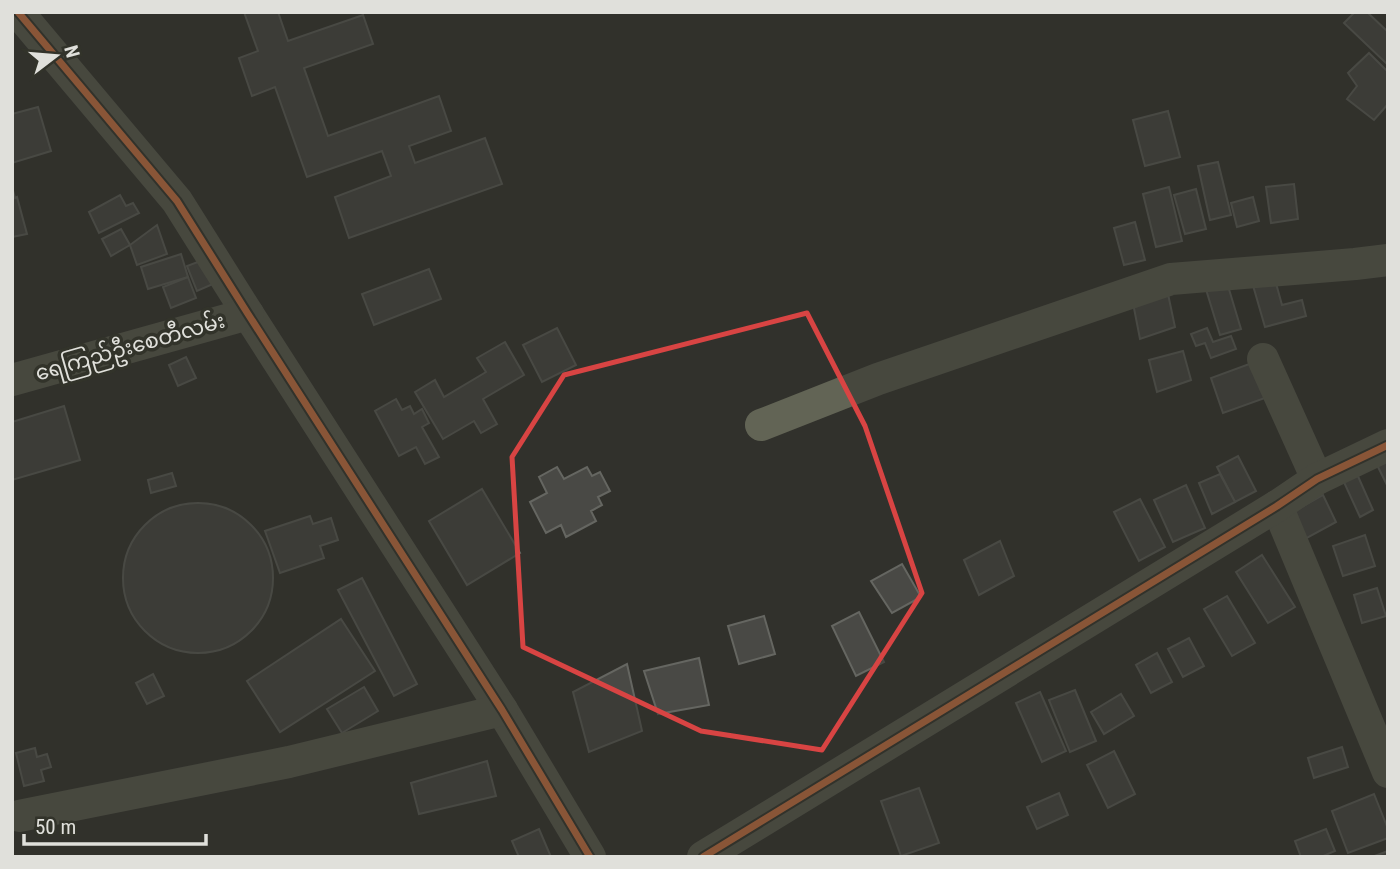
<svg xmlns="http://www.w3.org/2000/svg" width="1400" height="869" font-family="'Roboto Condensed','Noto Sans Myanmar',sans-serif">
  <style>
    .building { fill: #494945; stroke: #656661; stroke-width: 2 }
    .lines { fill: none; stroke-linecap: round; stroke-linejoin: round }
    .minor { stroke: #626455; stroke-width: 32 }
    .cycleway-casing { stroke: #32332a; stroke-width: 11 }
    .cycleway { stroke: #f48246; stroke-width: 7 }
    .marked { fill: none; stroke: #d84443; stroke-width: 5; stroke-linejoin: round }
    .labels { text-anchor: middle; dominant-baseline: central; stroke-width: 7; stroke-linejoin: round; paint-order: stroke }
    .street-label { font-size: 21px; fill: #e0e0db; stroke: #32332a }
  </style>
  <rect width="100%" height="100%" fill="#31312c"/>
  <g class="building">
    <polygon points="244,12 278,12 288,41 363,15 373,44 304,68 328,136 439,96 451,131 409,146 415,163 485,138 502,184 349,238 335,197 391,176 382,151 307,177 275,87 252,96 239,58 258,51"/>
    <polygon points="1355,12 1367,12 1388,32 1388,65 1344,23"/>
    <polygon points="1369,53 1388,72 1388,104 1374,120 1347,99 1357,86 1348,73"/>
    <polygon points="38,107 51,151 12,163 12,114"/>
    <polygon points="1168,111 1180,157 1145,166 1133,120"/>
    <polygon points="1218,162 1231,215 1210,220 1198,166"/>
    <polygon points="1294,184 1298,219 1271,223 1266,187"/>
    <polygon points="12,187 15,198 17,197 27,234 12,237"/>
    <polygon points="1169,187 1182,241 1156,247 1143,194"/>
    <polygon points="1196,189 1206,229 1185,234 1174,195"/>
    <polygon points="120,195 126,206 133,203 139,213 99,233 89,212"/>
    <polygon points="1253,197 1259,221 1237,227 1231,203"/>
    <polygon points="1135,222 1145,260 1124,265 1114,228"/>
    <polygon points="157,225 167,254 137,265 130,245"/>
    <polygon points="121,229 130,245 111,256 102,239"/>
    <polygon points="181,254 188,277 148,289 141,267"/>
    <polygon points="203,260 213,284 197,291 187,266"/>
    <polygon points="429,269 441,299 374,325 362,294"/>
    <polygon points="1225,276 1241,329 1220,335 1204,283"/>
    <polygon points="1274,276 1282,305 1302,300 1306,316 1265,327 1252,282"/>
    <polygon points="188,277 196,298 171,308 163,287"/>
    <polygon points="1168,294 1175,327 1140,339 1133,303"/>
    <polygon points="557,328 576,365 542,382 523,345"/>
    <polygon points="1207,328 1213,342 1231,336 1236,349 1211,358 1205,343 1196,346 1191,334"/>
    <polygon points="505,342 524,375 483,399 497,424 481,433 474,421 443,439 415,392 435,380 444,397 486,372 477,358"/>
    <polygon points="1183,351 1191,380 1157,392 1149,360"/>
    <polygon points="186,357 196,378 178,386 169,365"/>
    <polygon points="1252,363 1265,398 1223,413 1211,378"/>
    <polygon points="396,399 402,410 410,406 414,414 422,409 429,423 422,427 439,457 425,464 416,447 399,456 375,411"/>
    <polygon points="64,406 80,460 12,480 12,422"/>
    <polygon points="1238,456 1256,491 1235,502 1217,467"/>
    <polygon points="1388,460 1388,487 1377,465"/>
    <polygon points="557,467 564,479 587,467 592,476 600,472 610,491 598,497 602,505 591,511 596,521 566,537 561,525 546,533 530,502 547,493 539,477"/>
    <polygon points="172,473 176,486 151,493 148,480"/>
    <polygon points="1220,474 1235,502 1212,514 1199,483"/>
    <polygon points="1357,474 1373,510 1360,517 1343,480"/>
    <polygon points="1186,485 1205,528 1173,542 1154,500"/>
    <polygon points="482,489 520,553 467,585 429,521"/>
    <polygon points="1323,495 1336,522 1305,539 1291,513"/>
    <polygon points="1140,499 1165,547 1139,561 1114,512"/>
    <circle cx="198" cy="578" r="75"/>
    <polygon points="310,516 313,524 331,518 338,540 320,546 324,558 280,573 265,531"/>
    <polygon points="1365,535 1375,566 1343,576 1333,546"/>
    <polygon points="1000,541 1014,576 979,595 964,560"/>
    <polygon points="1262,555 1295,607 1268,623 1236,572"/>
    <polygon points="902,564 921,597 892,613 871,581"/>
    <polygon points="362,578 417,684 394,696 338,590"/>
    <polygon points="1377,588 1386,616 1362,623 1354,595"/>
    <polygon points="1227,596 1255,643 1232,656 1204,609"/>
    <polygon points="859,612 884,662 856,676 832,626"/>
    <polygon points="764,616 775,654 739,664 728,626"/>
    <polygon points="341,619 375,671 280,732 247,681"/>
    <polygon points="1189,638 1204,666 1183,677 1168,649"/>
    <polygon points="1157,653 1172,682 1151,693 1136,665"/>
    <polygon points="699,658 709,705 658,714 644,671"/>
    <polygon points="627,664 642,731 589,752 573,692"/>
    <polygon points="153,674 164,696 147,704 136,683"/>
    <polygon points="364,687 378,711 342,733 327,709"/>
    <polygon points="1075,690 1096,741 1070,752 1049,700"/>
    <polygon points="1040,692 1066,751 1042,762 1016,703"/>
    <polygon points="1121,694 1134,716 1104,734 1091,712"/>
    <polygon points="1342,747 1348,767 1314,778 1308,758"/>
    <polygon points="35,748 37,757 47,754 51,767 41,770 44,781 24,786 16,753"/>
    <polygon points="1114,751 1135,794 1108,808 1087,765"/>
    <polygon points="487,761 496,796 419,814 411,783"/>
    <polygon points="919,788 939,843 901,856 881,801"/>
    <polygon points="1059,793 1068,815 1037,829 1027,807"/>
    <polygon points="1374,794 1388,829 1388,838 1348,853 1332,811"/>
    <polygon points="539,829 551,857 519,857 512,841"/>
    <polygon points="1326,829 1335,851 1321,857 1301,857 1295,841"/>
    <polygon points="1388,851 1388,857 1372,857"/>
  </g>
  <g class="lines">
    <g class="minor">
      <polyline points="18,12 177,201 248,314 502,710 590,857"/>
      <polyline points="1263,359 1317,479"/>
      <polyline points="12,380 248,314"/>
      <polyline points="761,425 878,379 1171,279 1355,264 1388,260"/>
      <polyline points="1277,506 1388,772"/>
      <polyline points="19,816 289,762 502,710"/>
      <polyline points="703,857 1277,506 1317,479 1388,445"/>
    </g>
    <defs>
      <g id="cycleway">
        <polyline points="18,12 177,201 248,314 502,710 590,857"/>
        <polyline points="703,857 1277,506 1317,479 1388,445"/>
      </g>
    </defs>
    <use href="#cycleway" class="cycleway-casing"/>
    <use href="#cycleway" class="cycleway"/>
  </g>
  <path d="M0 0H1400V869H0ZM807 313 865 426 922 593 822 750 701 731 523 647 512 457 564 375Z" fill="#31312c" fill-opacity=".55" fill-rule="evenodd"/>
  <path class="marked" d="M807 313 865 426 922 593 822 750 701 731 523 647 512 457 564 375Z"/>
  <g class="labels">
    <g class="street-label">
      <text transform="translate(130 347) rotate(-16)">ရေကြည်ဦးစေတီလမ်း</text>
    </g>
  </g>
  <rect width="1400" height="869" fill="none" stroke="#e0e0db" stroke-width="28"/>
  <g transform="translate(56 56) rotate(74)" stroke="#32332a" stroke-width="5" paint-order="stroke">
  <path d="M0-5L12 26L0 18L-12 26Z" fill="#e0e0db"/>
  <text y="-10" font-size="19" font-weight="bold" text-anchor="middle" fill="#e0e0db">N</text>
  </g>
  <path d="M24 834v10h182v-10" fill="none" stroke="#e0e0db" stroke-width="3.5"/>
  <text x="35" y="834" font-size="21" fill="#e0e0db" stroke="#32332a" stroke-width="5" paint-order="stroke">50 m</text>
</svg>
